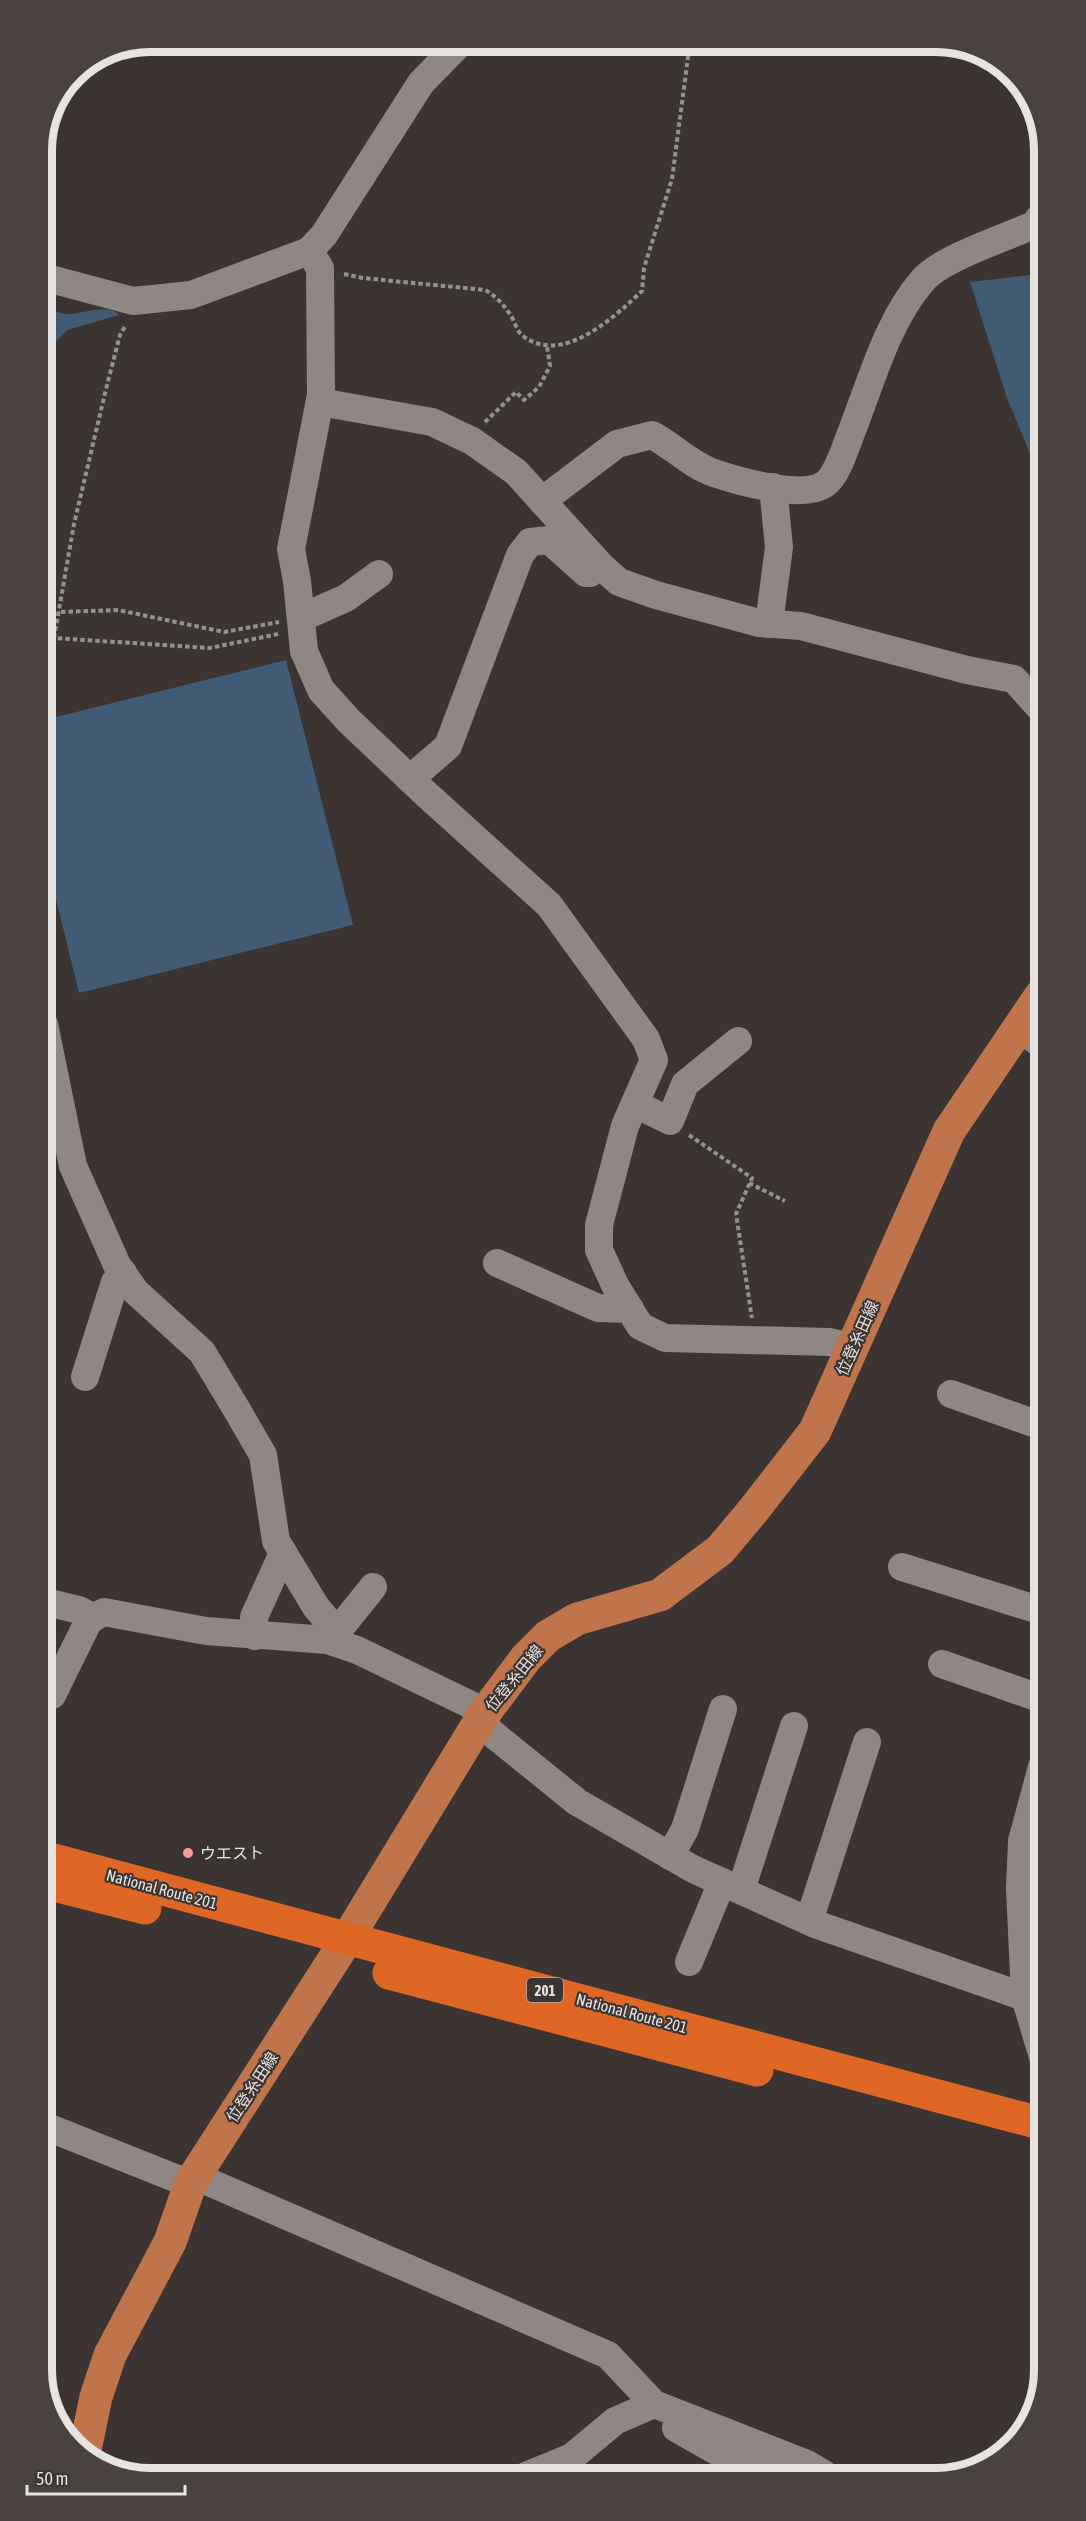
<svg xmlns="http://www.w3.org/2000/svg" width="1086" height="2521" font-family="'Asap Condensed','Noto Sans JP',sans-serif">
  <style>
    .water { fill: #405b73 }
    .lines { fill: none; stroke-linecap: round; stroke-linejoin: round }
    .path { stroke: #96918f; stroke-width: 4; stroke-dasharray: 4.5 3; stroke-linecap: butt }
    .minor { stroke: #8f8784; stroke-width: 28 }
    .major { stroke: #bf744b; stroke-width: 33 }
    .highway { stroke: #df6725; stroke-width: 33 }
    .poi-dot { fill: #f59b9c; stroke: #3b3432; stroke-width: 2 }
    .labels { text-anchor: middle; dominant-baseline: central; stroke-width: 4.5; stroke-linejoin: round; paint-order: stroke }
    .shield { fill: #3b3432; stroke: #b3aeac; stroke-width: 1.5 }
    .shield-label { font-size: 15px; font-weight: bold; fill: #e7e3e1 }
    .street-label { font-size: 16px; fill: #e7e3e1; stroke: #3b3432 }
    .poi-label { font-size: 16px; fill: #e7e3e1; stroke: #3b3432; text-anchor: start }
    .rim { fill: none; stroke: #e7e3e1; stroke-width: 8 }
  </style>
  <rect width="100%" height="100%" fill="#3b3432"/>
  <g class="water">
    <polygon points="1039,274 1039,475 1007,398 970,282"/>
    <path d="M43 306C51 308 59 314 66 314 82 315 106 302 119 315L67 330 53 345 43 348Z"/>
    <polygon points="286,660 353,925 79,993 44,850 44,720"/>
  </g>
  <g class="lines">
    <g class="path">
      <path d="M344 274 363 278 485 290C496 296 504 305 511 316 515 322 517 332 523 336 563 366 614 317 642 291L644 268 672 179 690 42"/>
      <polyline points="485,422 516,392 524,400 539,387 550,366 547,346"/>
      <polyline points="61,612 118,610 224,632 279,622"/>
      <polyline points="54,638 74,524 107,385 120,335 126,325"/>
      <polyline points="43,640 54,638 210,648 278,634"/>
      <polyline points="689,1135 752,1178 736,1214 752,1318"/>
      <polyline points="749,1183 785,1201"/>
    </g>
    <g class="minor">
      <polyline points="309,251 320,268 321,395 291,549 297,581 304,651 321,690 349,721 426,794 549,905 646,1039 654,1060 625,1126 599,1225 599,1250 615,1285 640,1326 665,1338 830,1342 853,1348"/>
      <polyline points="43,277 133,301 191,295 309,251 324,235 421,83 461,42"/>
      <polyline points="320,402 432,422 472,441 516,472 601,566 619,582 656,595 759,623 801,626 967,670 1014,679 1040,708"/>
      <path d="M542 501 617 444 652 435C673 446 691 465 714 473 738 481 803 500 825 484 838 475 847 442 853 428 872 379 888 320 923 280 942 258 1007 237 1036 224L1039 218"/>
      <polyline points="301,618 346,598 379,574"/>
      <polyline points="769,624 779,547 773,487"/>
      <polyline points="410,779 448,746 520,555 530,542 549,540 586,573 590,573"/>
      <polyline points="44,1024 73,1166 117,1265 135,1291 202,1352 237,1410 263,1455 276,1541 316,1607 337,1632 337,1643"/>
      <polyline points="1019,1028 1041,1044"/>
      <polyline points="635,1104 670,1121 685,1084 738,1041"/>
      <polyline points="497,1263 598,1308 630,1309"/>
      <polyline points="85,1377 115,1282 123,1273"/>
      <polyline points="951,1394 1042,1426"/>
      <polyline points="902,1567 1042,1611"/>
      <polyline points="46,1602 79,1610 93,1618"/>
      <polyline points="337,1632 373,1587"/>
      <polyline points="255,1636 254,1617 283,1553"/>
      <polyline points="942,1664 1042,1699"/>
      <polyline points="46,1697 52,1695 89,1620 104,1612 206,1631 327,1640 357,1650 469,1704 484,1714 488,1730 577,1802 693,1869 815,1924 1025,1997"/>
      <polyline points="1042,1767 1022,1841 1020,1888 1025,1997 1043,2057"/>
      <polyline points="670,1856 685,1829 723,1709"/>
      <polyline points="741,1890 794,1726"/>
      <polyline points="809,1921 867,1742"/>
      <polyline points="689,1962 722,1882"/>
      <polyline points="47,2127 175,2178 191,2182 204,2180 608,2355 654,2404 807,2464 824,2474"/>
      <polyline points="676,2428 722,2454 777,2469"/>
      <polyline points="526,2476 572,2457 615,2421 654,2404"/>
    </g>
    <polyline class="major" points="84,2455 96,2397 110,2355 170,2242 191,2182 347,1939 484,1714 526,1658 548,1636 577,1619 660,1595 720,1550 752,1512 815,1431 949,1131 1041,995"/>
    <g class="highway">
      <polyline points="46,1858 1043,2124"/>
      <polyline points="46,1883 145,1908"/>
      <polyline points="389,1973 757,2070"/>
    </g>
  </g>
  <circle class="poi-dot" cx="188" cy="1853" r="6"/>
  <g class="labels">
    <rect class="shield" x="527" y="1978" width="36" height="24" rx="4.5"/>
    <g class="shield-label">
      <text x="545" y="1990">201</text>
    </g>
    <g class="street-label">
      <text transform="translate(857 1338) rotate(-66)">位登糸田線</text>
      <text transform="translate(514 1678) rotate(-51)">位登糸田線</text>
      <text transform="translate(162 1889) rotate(15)">National Route 201</text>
      <text transform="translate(632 2013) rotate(15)">National Route 201</text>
      <text transform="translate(252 2087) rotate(-57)">位登糸田線</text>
    </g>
    <g class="poi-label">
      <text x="200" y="1853">ウエスト</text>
    </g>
  </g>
  <path d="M0 0H1086V2521H0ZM150 52H936A98 98 0 0 1 1034 150V2370A98 98 0 0 1 936 2468H150A98 98 0 0 1 52 2370V150A98 98 0 0 1 150 52Z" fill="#494240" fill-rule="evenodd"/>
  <path class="rim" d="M150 52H936A98 98 0 0 1 1034 150V2370A98 98 0 0 1 936 2468H150A98 98 0 0 1 52 2370V150A98 98 0 0 1 150 52Z"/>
  <path d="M27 2485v9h158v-9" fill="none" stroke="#e7e3e1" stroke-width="3"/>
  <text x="36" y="2485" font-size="18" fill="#e7e3e1" stroke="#3b3432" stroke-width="4.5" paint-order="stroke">50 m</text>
</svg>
